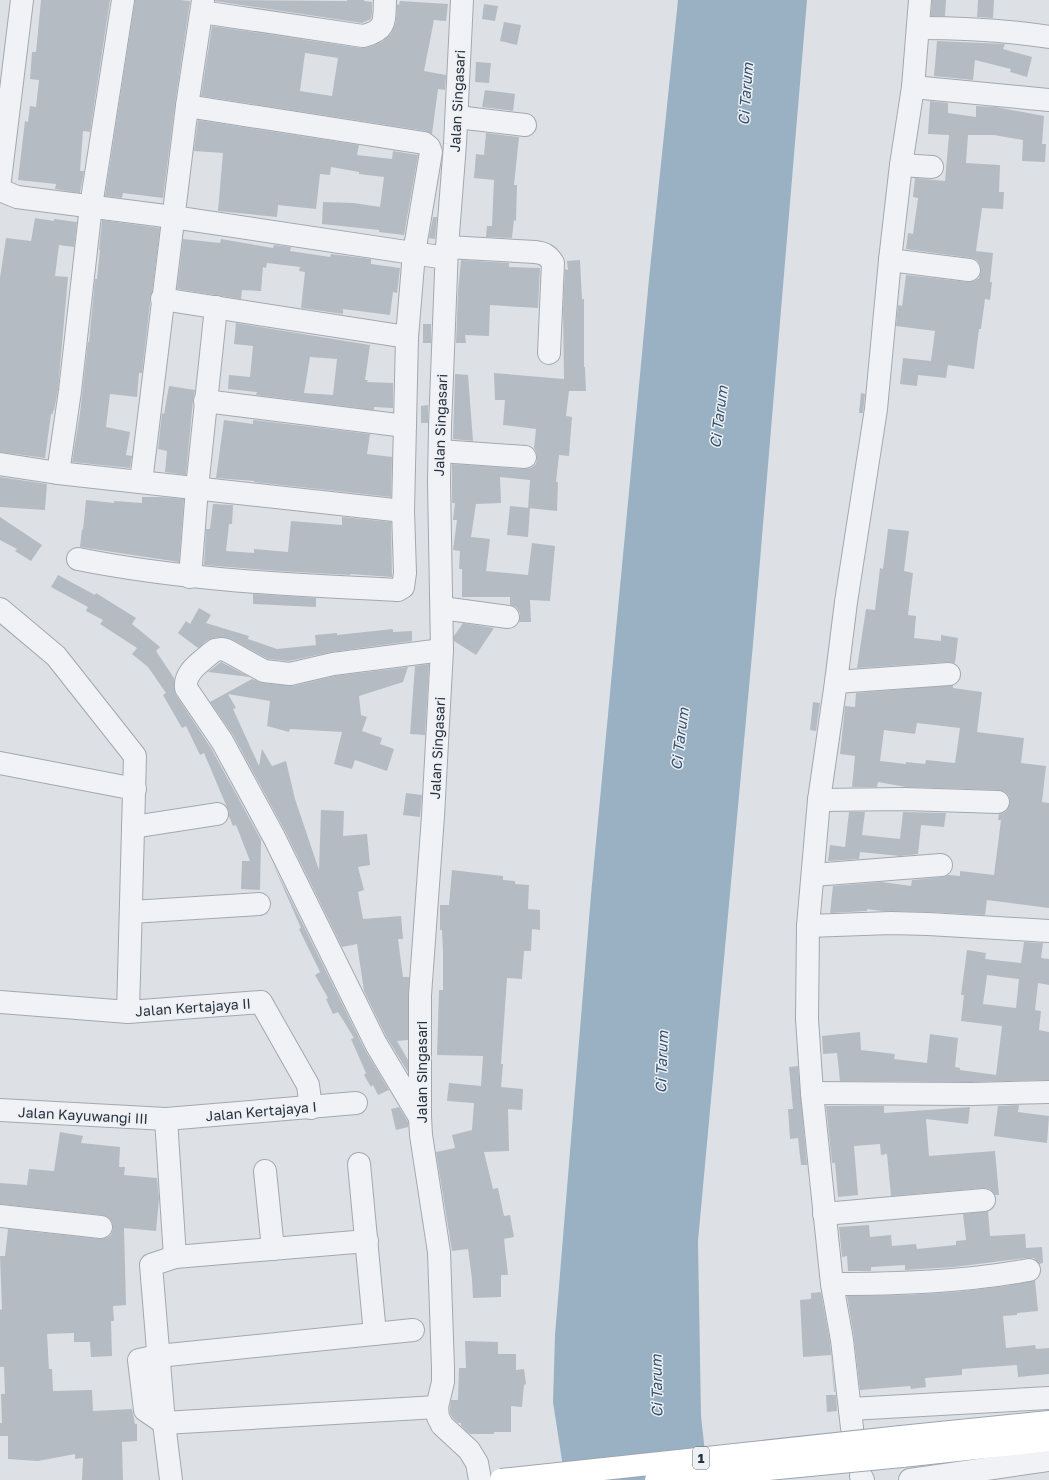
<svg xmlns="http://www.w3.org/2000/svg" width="1049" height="1480" font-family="'Golos Text',sans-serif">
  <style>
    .water { fill: #9ab1c4 }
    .building { fill: #b5bbc3; fill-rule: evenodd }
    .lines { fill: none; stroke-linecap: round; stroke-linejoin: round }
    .minor-casing { stroke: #a3a8b0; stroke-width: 24 }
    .major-casing { stroke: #9da6b1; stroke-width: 24 }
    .minor { stroke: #f0f2f5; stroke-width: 22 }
    .major { stroke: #fff; stroke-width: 22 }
    .major-bridge-casing { stroke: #9da6b1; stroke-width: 24; stroke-linecap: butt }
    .major-bridge { stroke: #fff; stroke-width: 22 }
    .labels { text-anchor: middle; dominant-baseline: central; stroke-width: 3; stroke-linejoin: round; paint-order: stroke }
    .shield { fill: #edf0f4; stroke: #636a73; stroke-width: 1 }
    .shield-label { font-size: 13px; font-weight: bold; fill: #28303c }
    .street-label { font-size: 14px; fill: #28303c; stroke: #edf0f4 }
    .water-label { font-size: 15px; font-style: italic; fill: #35506d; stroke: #edf0f4 }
  </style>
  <rect width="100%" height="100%" fill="#dde1e6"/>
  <polygon class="water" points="678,0 807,0 753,644 698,1241 701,1416 708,1480 565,1480 553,1402 555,1335 591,895 649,279"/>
  <g class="building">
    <polygon points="41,0 110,0 90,132 83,131 80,171 84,171 80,193 55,189 56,184 18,180 25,121 28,122 30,106 36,107 39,80 30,79 32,52 36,52"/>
    <polygon points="135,0 180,0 190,1 175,104 163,198 123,193 122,198 105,196"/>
    <polygon points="215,0 347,1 347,0 364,0 364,1 372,2 372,13 371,19 362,23 215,1"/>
    <polygon points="932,0 946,0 945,16 931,16"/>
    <polygon points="978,0 994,0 993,18 977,17"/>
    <path d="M400 1 448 4 446 21 434 20 424 71 446 75 445 90 438 89 432 134 426 131 201 96 212 26 361 48H366L382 42 391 34 396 22 397 4 399 5ZM305 53 338 58 332 96 300 91Z"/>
    <polygon points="484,4 498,6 495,21 482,19"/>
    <polygon points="504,22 521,25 517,45 500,41"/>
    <polygon points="937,41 1005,44 1003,49 1032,57 1027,77 1010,72 1011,69 975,60 973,80 934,76"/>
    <polygon points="476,62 491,63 489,83 475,82"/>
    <polygon points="485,90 515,94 513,111 482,107"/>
    <polygon points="930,101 948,103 948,113 976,117 976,106 996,107 1044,116 1042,144 1046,144 1045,162 1022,161 1023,140 994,135 968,135 966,163 1000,165 999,192 1004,192 1003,209 982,208 976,251 993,253 990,282 992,282 990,300 985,299 981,329 979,329 974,369 948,365 946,378 918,375 917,386 900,384 903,358 931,361 935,331 896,326 898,305 902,306 906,275 968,282 974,281 979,278 981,271 980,265 977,260 971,258 906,249 908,233 913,234 918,198 913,197 915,178 945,181 949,135 928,134"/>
    <polygon points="198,120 359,145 357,155 392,159 393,151 418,155 404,235 379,232 379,230 322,224 323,202 354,203 380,207 384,177 359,174 359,172 331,167 330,175 320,174 316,209 278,205 277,217 218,211 223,153 194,151"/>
    <polygon points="486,133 519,137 514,185 517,185 516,221 514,220 512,238 486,237 487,226 492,226 494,180 474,178 476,154 484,155"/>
    <polygon points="433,217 437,217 435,239 429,238"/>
    <polygon points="35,218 54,221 54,219 77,222 74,247 59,245 55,276 68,277 58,389 54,411 53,410 53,414 51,414 45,458 0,452 0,278 6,238 31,241"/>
    <polygon points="102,220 160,228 152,293 150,297 150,303 142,373 139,373 137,397 110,394 106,427 130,432 126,455 132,456 130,468 72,462 80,413 88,342 89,342 95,279 97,279 100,250 99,250"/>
    <polygon points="183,239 220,243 221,239 273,248 274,245 291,247 290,251 330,257 331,254 371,259 371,264 400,268 397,293 393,292 390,315 343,309 343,314 301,308 305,272 299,271 300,267 267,263 266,268 263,267 261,291 242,290 241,299 177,289"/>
    <polygon points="461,260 509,263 509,267 540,268 538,308 490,305 489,336 465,335 466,343 456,343 458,291"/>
    <polygon points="580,260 582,299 584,299 584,367 585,367 586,391 569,391 566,416 572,417 569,456 559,455 556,482 558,482 557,511 528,508 530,480 500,477 501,503 476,504 471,537 490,539 486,571 528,575 532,543 555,546 550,601 530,600 531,622 519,622 520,618 520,613 516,607 510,605 510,597 462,597 462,569 459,569 460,551 453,550 457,520 453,520 455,503 452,503 452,464 524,469 531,468 536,464 537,457 536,452 534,448 536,429 503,425 505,400 495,400 494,373 564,379 563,310 565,269 568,270 567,261"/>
    <path d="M236 323 370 345 365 380H368L367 382 393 383V408L374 407V410L256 395 257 392 228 389 229 375 250 377 253 346 234 344ZM310 357 337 359 333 395 304 393Z"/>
    <rect x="423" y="324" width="8" height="19"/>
    <polygon points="455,374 468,375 473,441 453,439"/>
    <polygon points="169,386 195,390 193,400 186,475 165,472 167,451 158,449 162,413 164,414"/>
    <polygon points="861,393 865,394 863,413 859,413"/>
    <polygon points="428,405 428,423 421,423 421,406"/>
    <polygon points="224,420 253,424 253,420 370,434 367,454 392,457 391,497 254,482 254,481 216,478"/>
    <polygon points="0,477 47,484 45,510 0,507"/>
    <polygon points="142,497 160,497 184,499 179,562 80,547 82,529 83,530 86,500 114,503 114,501 142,503"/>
    <polygon points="213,504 233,505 232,524 229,524 226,551 254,553 254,549 288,552 291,521 342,525 342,517 391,522 392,577 350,574 350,575 278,571 204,565 206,529 210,529"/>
    <polygon points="510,506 530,508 528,537 507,535"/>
    <polygon points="0,517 42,545 31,561 15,551 17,549 0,540"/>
    <polygon points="888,529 909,531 904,571 913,573 908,615 916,616 914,638 941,641 941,635 958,638 955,663 948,662 857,668 866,609 875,610 880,568 883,569"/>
    <polygon points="58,575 95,595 96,593 136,618 132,624 160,647 156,651 174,678 174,688 176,695 211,748 261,840 260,890 241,889 242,861 250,861 236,825 233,826 229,816 229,812 204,753 200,755 186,726 182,728 163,695 166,693 148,667 132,654 137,648 100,624 103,620 86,611 88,607 51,587"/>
    <polygon points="253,594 316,598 316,607 253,604"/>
    <polygon points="199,608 211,615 206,623 249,636 248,639 277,649 316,645 315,635 337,633 337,635 393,629 393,632 412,631 412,641 331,652 289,661 268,659 229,638 221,637 213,638 208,640 198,648 178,633 186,621 190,624"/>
    <polygon points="463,623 494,628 476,655 454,641 454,636"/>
    <polygon points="221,662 250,677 208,672"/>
    <polygon points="429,664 425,735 410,734 415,666"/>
    <polygon points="408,667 403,682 359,696 361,715 367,717 362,731 382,738 380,744 394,749 387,771 355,760 352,769 334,764 342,732 290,729 289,732 267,726 270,701 228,694 236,708 233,709 259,766 262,749 272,766 286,761 295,799 319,870 321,810 344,811 343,836 367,834 370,865 358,867 364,890 358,892 363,919 401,916 403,939 398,939 403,977 409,977 408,1040 397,1041 408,1060 408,1072 387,1038 364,991 357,944 342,947 285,831 233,735 210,702 252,679 263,683 293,686 335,676"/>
    <path d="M953 685V688L982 692 977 732 1024 738 1021 763 1046 766 1042 802 1049 803V908L987 900 985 915 928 912 882 911 867 909V911L830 913 833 886 882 882 911 886 912 880 942 877 949 875 960 876V871L994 875 1001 820H998L999 814 1004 813 1008 809 1010 803 1009 796 1005 792 998 790 906 787 878 782 877 787H852L855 756 840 754 845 706 855 707 856 693ZM917 723 960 728 955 763 926 760 925 764 906 762V764L880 761 884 730 915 734Z"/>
    <polygon points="813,702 820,703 816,731 810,730"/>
    <polygon points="406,793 422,795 420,817 403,815"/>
    <polygon points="849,812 865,812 862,835 900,839 903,812 946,813 944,827 921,825 918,854 900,856 860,852 859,859 828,861 830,845 845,847"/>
    <polygon points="273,864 365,1050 389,1090 378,1095 373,1085 371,1087 364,1075 366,1073 351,1039 354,1038 338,1012 333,1014 326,999 328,998 315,975 320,972 299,929 301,928"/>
    <polygon points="452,870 503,876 503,880 515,881 515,884 529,885 528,909 540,910 540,930 532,929 531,951 524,951 522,979 507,978 501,1064 503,1064 501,1087 523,1089 522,1110 508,1109 509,1151 484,1152 493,1189 498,1188 504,1216 510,1215 514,1237 504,1239 508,1275 501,1275 501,1297 473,1298 472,1279 468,1249 452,1251 436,1152 455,1148 452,1135 472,1130 474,1103 447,1101 449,1083 481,1086 483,1056 437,1055 439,990 443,990 443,953 442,930 440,930 440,905 449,905"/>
    <path d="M1024 942 1043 943 1041 958 1049 959V985L1038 983 1035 1010 1041 1011 1039 1030 1049 1032V1080L971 1082 840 1081 837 1053 823 1054 822 1036 860 1032 861 1050 895 1054 894 1059 927 1063 930 1034 958 1038 955 1067 960 1068V1070L996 1075 1002 1026 961 1021 964 995H961L967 950 986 953 985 959 1021 963ZM987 975 1019 979 1016 1008 983 1004Z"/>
    <polygon points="798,1066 807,1165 801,1165 798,1138 790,1139 788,1109 793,1109 789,1067"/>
    <polygon points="1019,1105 1018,1112 1049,1116 1047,1143 994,1136 998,1106"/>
    <polygon points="826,1106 884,1106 884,1113 970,1107 968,1124 926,1119 929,1156 995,1151 999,1195 995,1195 990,1189 983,1188 891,1196 887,1154 881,1155 880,1144 854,1146 858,1195 838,1197 835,1163 832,1163"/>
    <polygon points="399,1107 408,1122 408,1127 396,1130 391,1109"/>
    <polygon points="60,1132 83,1136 81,1143 120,1147 119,1167 125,1167 124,1175 157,1178 159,1199 156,1231 124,1228 126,1305 113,1306 114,1321 111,1321 112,1356 91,1357 90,1342 74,1342 74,1333 47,1334 49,1369 52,1369 53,1391 92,1390 93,1411 132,1409 135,1424 137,1424 137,1441 122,1442 123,1480 82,1480 83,1458 75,1459 75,1454 38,1461 8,1459 8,1436 0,1436 0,1423 2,1423 1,1394 5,1394 4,1367 0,1367 0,1310 2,1309 0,1256 5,1256 8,1229 100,1239 106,1238 111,1235 113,1229 112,1222 108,1217 102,1215 0,1204 0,1183 27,1185 29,1169 54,1171"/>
    <polygon points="988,1211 990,1236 1025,1234 1026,1248 1042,1247 1043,1263 1039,1264 1034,1258 1027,1258 954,1267 905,1270 905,1265 871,1267 871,1271 848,1271 847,1256 842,1257 839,1227 869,1225 870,1237 891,1235 892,1246 916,1244 917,1249 956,1245 956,1241 966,1240 963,1214"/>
    <polygon points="1035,1280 1038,1311 1017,1313 1017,1315 1003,1316 1006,1348 1035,1345 1036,1349 1049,1348 1049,1374 1018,1377 1017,1365 962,1369 962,1375 925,1378 926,1387 911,1389 910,1386 860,1390 854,1338 847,1296 907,1295 956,1292 1006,1286"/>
    <polygon points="821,1292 830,1342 835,1392 834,1392 831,1355 803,1357 800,1300 811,1299 811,1293"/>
    <polygon points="465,1341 498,1342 498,1354 516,1354 516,1370 524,1369 526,1384 524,1385 522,1407 511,1406 511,1432 494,1432 494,1434 470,1434 461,1426 461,1423 458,1423 452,1417 450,1413 450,1408 451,1400 458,1400 459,1368 466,1368"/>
    <polygon points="826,1395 836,1395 837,1411 827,1412"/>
  </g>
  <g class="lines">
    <defs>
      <g id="minor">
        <polyline points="462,0 455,144 447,247 440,427 439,482 442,650 433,816 420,995 420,1117 421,1135 439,1252 443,1368 443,1382 437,1407 438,1417 442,1425 469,1450 477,1463 480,1480"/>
        <path d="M202 12 363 36C387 30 384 21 385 0"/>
        <path d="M919 28C963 28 1006 30 1049 37"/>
        <polyline points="913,87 1049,100"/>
        <polyline points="457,117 525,125"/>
        <polyline points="901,165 932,167"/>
        <polyline points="0,180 22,0"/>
        <polyline points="0,190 17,197 173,217 446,258"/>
        <path d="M447 247 535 252C544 253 548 255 553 263L549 353"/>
        <polyline points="890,260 969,270"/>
        <polyline points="162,299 407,337"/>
        <polyline points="205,401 405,426"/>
        <polyline points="440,451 525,457"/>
        <polyline points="0,464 58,473 403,511"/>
        <polyline points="58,473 70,391 91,206 123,0"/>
        <polyline points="141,482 187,106 203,0"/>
        <path d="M78 559C183 580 291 585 398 590L403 587 405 573 403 511 407 337 414 253 431 152 429 147 424 143 187 106"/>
        <polyline points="190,577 197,488 216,307"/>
        <polyline points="442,608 508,617"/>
        <polyline points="0,609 56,656 135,756 128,1012"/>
        <polyline points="836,682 949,674"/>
        <polyline points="0,763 135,789"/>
        <polyline points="819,800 905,799 998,802"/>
        <polyline points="133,827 217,814"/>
        <polyline points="813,875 941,865"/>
        <polyline points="131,912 259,904"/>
        <polyline points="808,926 891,923 928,924 1049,931"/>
        <polyline points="0,1002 128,1012 261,1002 308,1085 311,1108"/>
        <polyline points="812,1093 971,1094 1049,1092"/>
        <polyline points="0,1110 166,1119 356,1103"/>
        <path d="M419 1116 376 1044 274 837 222 741 186 688C184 672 201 662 211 653L215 650 222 649 226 650 264 671 290 674 333 664 442 650"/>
        <polyline points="166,1119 175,1257 151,1265 164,1423 171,1480"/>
        <polyline points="359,1164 375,1334"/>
        <polyline points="265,1171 273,1249"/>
        <polyline points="824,1214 984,1200"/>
        <polyline points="0,1216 101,1227"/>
        <polyline points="175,1257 367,1241"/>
        <path d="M832 1284C898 1284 964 1282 1029 1270"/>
        <polyline points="413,1330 158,1356 139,1360 145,1410 164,1423 437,1407"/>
        <polyline points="850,1409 1049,1398"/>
        <polyline points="852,1428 842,1340 832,1284 812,1093 807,1019 808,926 819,800 836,682 846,602 876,409 890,260 901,165 913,87 920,0"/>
        <polyline points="861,1476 863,1480"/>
        <polyline points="910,1480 1049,1460"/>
      </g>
      <g id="major">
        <polyline points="901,1437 1049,1422"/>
        <polyline points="902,1456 1049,1440"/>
      </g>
    </defs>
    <use href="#minor" class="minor-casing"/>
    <use href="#major" class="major-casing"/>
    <use href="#minor" class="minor"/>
    <use href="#major" class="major"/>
    <defs>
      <g id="major-bridge">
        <polyline points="501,1480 901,1437"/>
        <polyline points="656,1480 902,1456"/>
      </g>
    </defs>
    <use href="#major-bridge" class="major-bridge-casing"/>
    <use href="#major-bridge" class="major-bridge"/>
  </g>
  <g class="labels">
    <rect class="shield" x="693" y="1447" width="16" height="22" rx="3"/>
    <g class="shield-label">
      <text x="701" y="1458">1</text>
    </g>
    <g class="street-label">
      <text transform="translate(457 101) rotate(-87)">Jalan Singasari</text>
      <text transform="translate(440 425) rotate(-88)">Jalan Singasari</text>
      <text transform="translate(437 748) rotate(-87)">Jalan Singasari</text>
      <text transform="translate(193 1007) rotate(-4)">Jalan Kertajaya II</text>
      <text transform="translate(421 1072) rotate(-90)">Jalan Singasari</text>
      <text transform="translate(261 1111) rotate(-5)">Jalan Kertajaya I</text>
      <text transform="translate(83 1115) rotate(3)">Jalan Kayuwangi III</text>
    </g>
    <g class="water-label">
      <text transform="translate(745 94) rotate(-86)">Ci Tarum</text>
      <text transform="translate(718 417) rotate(-83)">Ci Tarum</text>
      <text transform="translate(679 739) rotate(-83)">Ci Tarum</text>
      <text transform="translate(661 1062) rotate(-88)">Ci Tarum</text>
      <text transform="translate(656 1386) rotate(-91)">Ci Tarum</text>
    </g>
  </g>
</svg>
